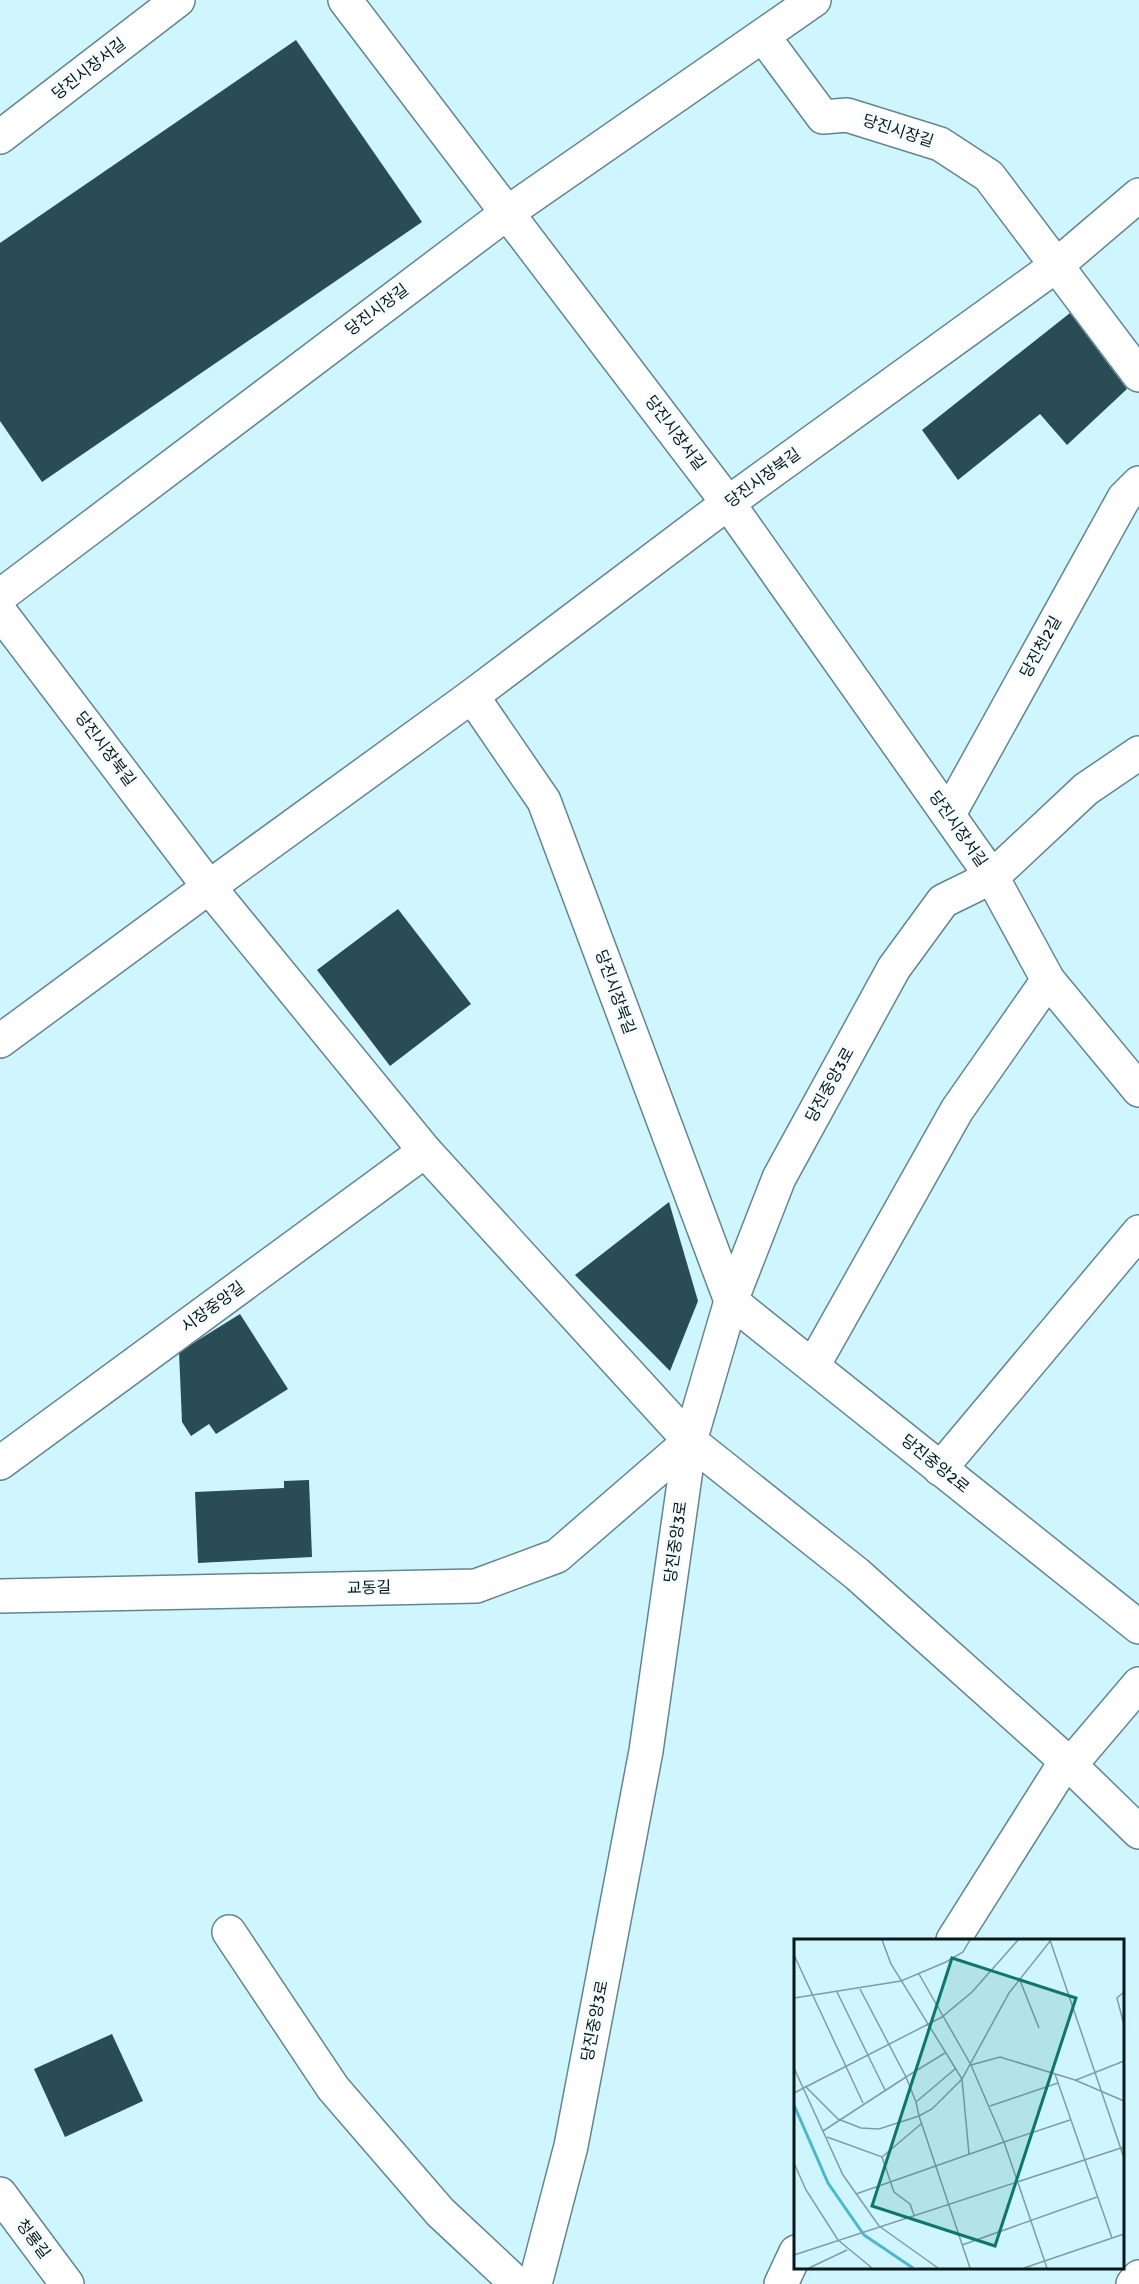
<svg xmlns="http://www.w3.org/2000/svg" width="1139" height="2284" font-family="Signika,'Noto Sans KR',sans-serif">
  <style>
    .building { fill: #2a4c54 }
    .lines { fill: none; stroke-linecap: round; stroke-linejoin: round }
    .minor-casing { stroke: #62868e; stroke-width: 36 }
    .minor { stroke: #fff; stroke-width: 33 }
    .labels { text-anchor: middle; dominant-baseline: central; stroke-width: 6; stroke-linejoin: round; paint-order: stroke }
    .street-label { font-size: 16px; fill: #08171a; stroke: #f5fdfe }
    .inset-river { fill: none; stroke: #4cb7cd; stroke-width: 3 }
    .inset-road { fill: none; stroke: #7f9da3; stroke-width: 1.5 }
    .view { fill: #0f766e; fill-opacity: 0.15; stroke: #0f766e; stroke-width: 3 }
    .inset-edge { fill: none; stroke: #08171a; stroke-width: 3 }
  </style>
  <rect width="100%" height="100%" fill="#cff6ff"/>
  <g class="building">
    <polygon points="296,40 422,222 42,482 0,421 0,243"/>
    <polygon points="1070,313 1127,389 1067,445 1040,414 958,480 922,430"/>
    <polygon points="398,909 471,1004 390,1066 317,970"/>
    <polygon points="669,1202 698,1301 670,1371 575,1275"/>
    <polygon points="240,1314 288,1389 216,1434 209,1424 191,1436 182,1422 179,1352"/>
    <polygon points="309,1480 312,1557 198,1563 195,1492 284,1488 284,1481"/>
    <polygon points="112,2034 143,2101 65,2137 34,2069"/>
  </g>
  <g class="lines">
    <defs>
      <g id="minor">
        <polyline points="345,0 728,503 992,877 1086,789 1139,753"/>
        <polyline points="763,36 823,117 847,115 940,144 989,176 1139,375"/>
        <polyline points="0,137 178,0"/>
        <polyline points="1139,195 1057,265 728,503 472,696 209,887 425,1151 690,1441 857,1574 1066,1761 1139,1832"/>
        <polyline points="0,596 507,213 814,0"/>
        <polyline points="0,612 209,887 0,1041"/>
        <polyline points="472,696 544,801 731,1301"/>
        <polyline points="949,814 1124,498 1139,483"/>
        <polyline points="1048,980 1139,1090"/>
        <polyline points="731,1301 1139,1627"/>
        <polyline points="0,1463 425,1151"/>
        <polyline points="940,1469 1139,1232"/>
        <polyline points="0,1596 476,1586 557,1556 690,1441"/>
        <polyline points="229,1932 333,2088 440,2212 517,2284"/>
        <polyline points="953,1940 1066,1761 1076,1758 1139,1684"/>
        <polyline points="0,2194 67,2284"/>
        <polyline points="535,2284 571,2146 646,1751 690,1441 731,1301 779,1178 894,968 943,901 992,877 1048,980 957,1110 813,1366"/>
        <polyline points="781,2284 796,2252"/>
        <polyline points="1133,2284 1139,2277"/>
      </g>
    </defs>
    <use href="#minor" class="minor-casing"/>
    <use href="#minor" class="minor"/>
  </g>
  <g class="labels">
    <g class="street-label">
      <text transform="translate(89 69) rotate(-38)">당진시장서길</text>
      <text transform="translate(898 131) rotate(18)">당진시장길</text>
      <text transform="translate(377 310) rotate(-37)">당진시장길</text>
      <text transform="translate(675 433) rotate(53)">당진시장서길</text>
      <text transform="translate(763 478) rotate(-36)">당진시장북길</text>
      <text transform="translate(1041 647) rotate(-61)">당진천2길</text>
      <text transform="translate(105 749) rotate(53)">당진시장북길</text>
      <text transform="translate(958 829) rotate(55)">당진시장서길</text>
      <text transform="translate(615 992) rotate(70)">당진시장북길</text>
      <text transform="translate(830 1085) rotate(-61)">당진중앙3로</text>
      <text transform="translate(213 1307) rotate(-36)">시장중앙길</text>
      <text transform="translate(935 1464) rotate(39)">당진중앙2로</text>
      <text transform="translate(676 1542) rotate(-82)">당진중앙3로</text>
      <text transform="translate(369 1588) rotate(-1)">교동길</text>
      <text transform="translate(595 2021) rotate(-79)">당진중앙3로</text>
      <text transform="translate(33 2239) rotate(53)">청룡길</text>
    </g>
  </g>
  <g transform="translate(794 1939)">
    <rect width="330" height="330" fill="#cff6ff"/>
    <path class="inset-river" d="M0 166 34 244 70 296 119 329"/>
    <path class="inset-road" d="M88 1 97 25 168 140M256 1 330 219M0 16 69 164M225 39 245 89M66 50 112 138 151 114M43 53 91 151M330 53 323 59 330 86M0 59 107 42 152 23 169 13 176 1M177 126 206 118 281 141 330 162M0 129 49 236 85 287 144 329M161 130 122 163 125 177 138 170 168 140 215 54 257 1M261 135 318 299M168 140 175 215M282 141 330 122M11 147 44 180 67 189 85 190 125 177 176 329M0 154 148 78 178 53 224 1M196 167 264 144M29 192 112 138 122 163M33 198 88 218 127 185M88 218 100 253 116 265 120 276M0 224 12 251 44 301 78 329M62 255 210 203 177 126 125 35M168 306 303 258M0 316 330 208M15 329 53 311M230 329 330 295M253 329 210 203 276 181"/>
    <path class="view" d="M158 19 282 59 201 307 78 267Z"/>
    <rect width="330" height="330" class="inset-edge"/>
  </g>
</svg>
